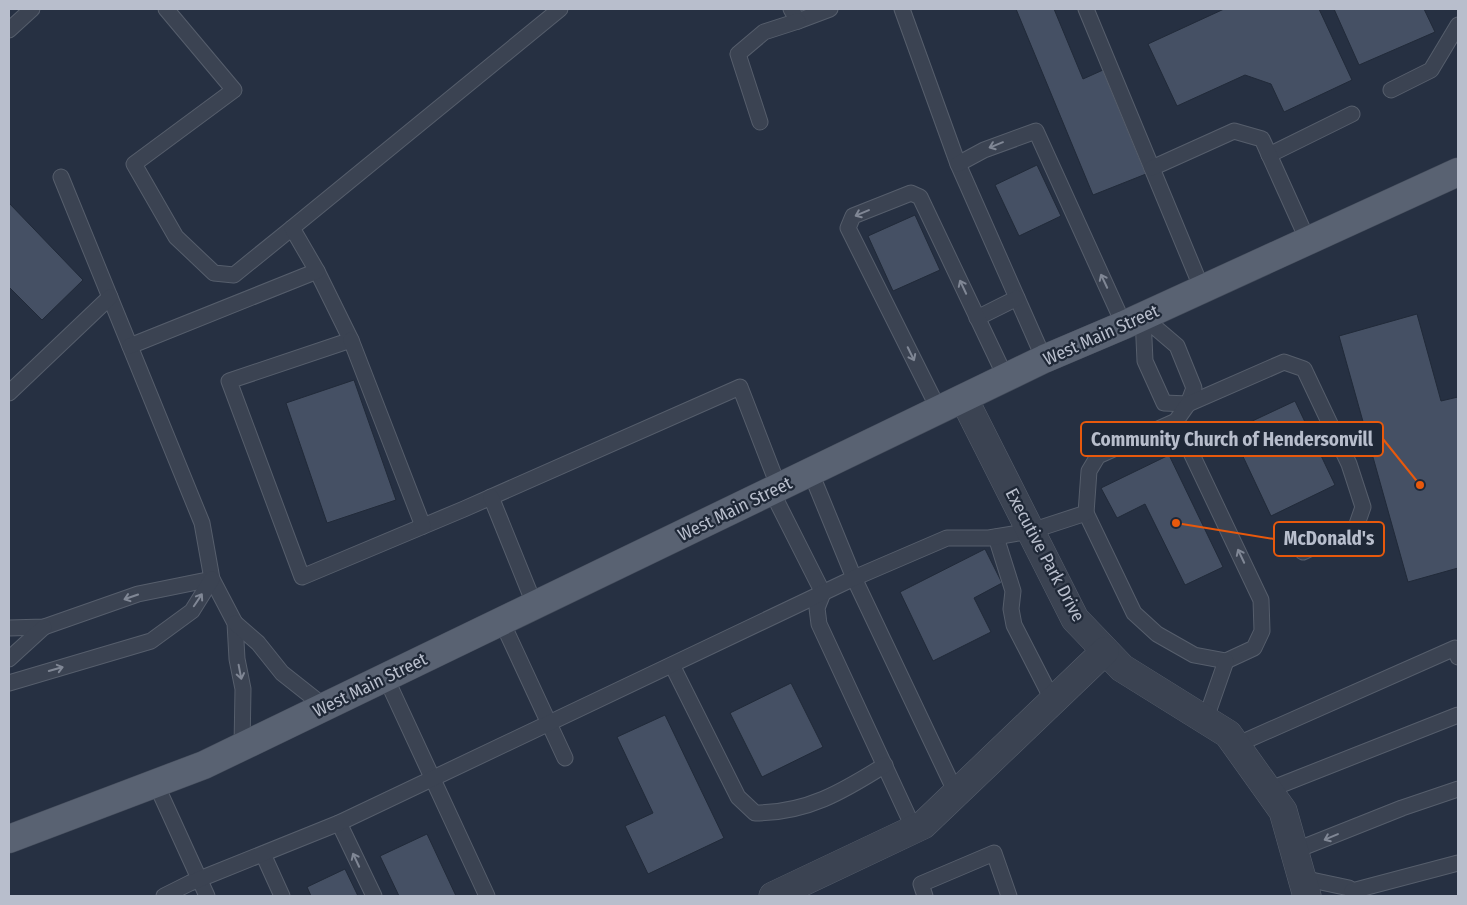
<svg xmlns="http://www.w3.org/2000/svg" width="1467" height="905" font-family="'Fira Sans Condensed',sans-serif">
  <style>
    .building { fill: #455064; stroke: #212a39 }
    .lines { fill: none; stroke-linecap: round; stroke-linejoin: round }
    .service-casing { stroke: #565e6c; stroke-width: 17 }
    .minor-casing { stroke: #565e6c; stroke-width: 29 }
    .primary-casing { stroke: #444c5b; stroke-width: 29 }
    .service { stroke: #3b4352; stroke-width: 15 }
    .minor { stroke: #3b4352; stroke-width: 28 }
    .primary { stroke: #596272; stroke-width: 28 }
    .oneway { stroke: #808795 }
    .labels { text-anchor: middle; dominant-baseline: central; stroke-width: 4.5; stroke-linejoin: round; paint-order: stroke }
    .street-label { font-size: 18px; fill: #b8becc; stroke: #1f2837 }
    .leader { fill: none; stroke: #e8590c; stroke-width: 2 }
    .callout-dot { fill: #e8590c; stroke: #1f2837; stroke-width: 2 }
    .callout { fill: #1f2837; stroke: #e8590c; stroke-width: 2 }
    .callout-label { font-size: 19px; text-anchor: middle; font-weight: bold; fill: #b8becc }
  </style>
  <rect width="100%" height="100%" fill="#263042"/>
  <g class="building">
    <polygon points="1016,9 1054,9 1083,79 1103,70 1146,174 1093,195"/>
    <polygon points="1224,9 1319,9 1352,80 1284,112 1271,84 1245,75 1177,106 1148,44"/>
    <polygon points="1334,9 1424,9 1435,32 1359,65"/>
    <polygon points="1037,165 1061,216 1019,236 995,185"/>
    <polygon points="9,203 83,280 42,320 9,287"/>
    <polygon points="915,215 940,270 893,291 868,236"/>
    <polygon points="1417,314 1441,401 1458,397 1458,568 1408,582 1339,336"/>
    <polygon points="354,380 396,500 327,523 286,403"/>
    <polygon points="1295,401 1335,485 1271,516 1231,431"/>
    <polygon points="1169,455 1223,567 1185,585 1145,504 1117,518 1101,488"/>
    <polygon points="985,549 1002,583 974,598 991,632 933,661 900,592"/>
    <polygon points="791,683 823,747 762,777 730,713"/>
    <polygon points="665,715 724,838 648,874 625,826 653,813 617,737"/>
    <polygon points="427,834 456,896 399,896 380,856"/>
    <polygon points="345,869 358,896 311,896 307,887"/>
  </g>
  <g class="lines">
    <defs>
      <g id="service">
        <polyline points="166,9 234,90 134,164 176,237 214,273 234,275 292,228"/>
        <polyline points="791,9 798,21 830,9"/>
        <polyline points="902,9 958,164 1044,359"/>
        <polyline points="1086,9 1202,289"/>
        <polyline points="9,30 32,9"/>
        <polyline points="1391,90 1431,70 1458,25"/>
        <polyline points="760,122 738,54 764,32 798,21"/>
        <polyline points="1269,155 1352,114"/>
        <polyline points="958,164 984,150 1036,131 1124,325"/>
        <polyline points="1152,168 1234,131 1262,139 1308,241"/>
        <polyline points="61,177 202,523 212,579 235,623 237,659 243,689 242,747"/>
        <polyline points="317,271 351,340 229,381 302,577 464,509 740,387 779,488"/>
        <polygon points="1143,317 1177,346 1194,388 1188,404 1164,403 1145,361"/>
        <polyline points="977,318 1017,298"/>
        <polyline points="351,340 423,526"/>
        <polyline points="130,346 317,271 292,228 560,9"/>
        <polyline points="9,393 110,297"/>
        <polyline points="939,410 848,228 853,216 911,193 920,197 1006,378"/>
        <polyline points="811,473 854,578 956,793"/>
        <polyline points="772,492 823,593 817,608 819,624 914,829"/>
        <polyline points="491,497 535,606"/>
        <polyline points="1086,513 1134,613 1157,634 1194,655 1226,661 1254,648 1262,631 1261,600 1176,421"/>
        <polyline points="996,537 1013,591 1011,609 1014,625 1053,701"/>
        <polyline points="502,622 565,758"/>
        <polyline points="235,623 258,643 282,673 325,707"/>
        <polyline points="9,628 44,627 138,594 212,579"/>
        <polyline points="9,659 44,627"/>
        <path d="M672 665 738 797 755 813C807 813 842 792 885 765"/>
        <polyline points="386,678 487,896"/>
        <polyline points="9,683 151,641 192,611 212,579"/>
        <polyline points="1205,721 1226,661"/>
        <polyline points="1236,745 1455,648 1458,657"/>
        <polyline points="156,784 207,896"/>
        <polyline points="1268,790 1458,715"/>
        <polyline points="339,823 374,896"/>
        <polyline points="1294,851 1402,808 1458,789"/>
        <polyline points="263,854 282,896"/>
        <polyline points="1302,878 1349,888 1358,896"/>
        <polyline points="1352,891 1458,863"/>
        <polyline points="164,896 190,883 339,823 854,578 947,538 989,538 1031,531 1086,513 1089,471 1098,456 1176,421 1188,404 1284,362 1304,369 1349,464 1363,507 1356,527 1303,552"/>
        <polyline points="925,896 921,884 994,853 1009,896"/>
      </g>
      <g id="minor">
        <polyline points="964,399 1075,619 1122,668 1228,734 1283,811 1307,896"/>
        <polyline points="773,896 923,825 1105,651"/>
      </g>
      <polyline id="primary" points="9,839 204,765 1044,359 1124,325 1458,172"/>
    </defs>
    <use href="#service" class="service-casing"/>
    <use href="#minor" class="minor-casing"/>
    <use href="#primary" class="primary-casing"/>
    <use href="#service" class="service"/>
    <use href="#minor" class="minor"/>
    <use href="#primary" class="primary"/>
  </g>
  <defs><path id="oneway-shaft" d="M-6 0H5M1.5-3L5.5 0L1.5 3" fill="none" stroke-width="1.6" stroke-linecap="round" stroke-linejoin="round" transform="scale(1.25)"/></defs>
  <g class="oneway">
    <use href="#oneway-shaft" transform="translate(996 145) rotate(158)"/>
    <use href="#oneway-shaft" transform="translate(862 213) rotate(157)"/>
    <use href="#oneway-shaft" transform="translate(1104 281) rotate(-115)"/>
    <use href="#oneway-shaft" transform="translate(963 287) rotate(-115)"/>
    <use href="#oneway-shaft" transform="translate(911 354) rotate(64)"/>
    <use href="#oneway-shaft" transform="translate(1241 556) rotate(-115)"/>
    <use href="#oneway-shaft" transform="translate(131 597) rotate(161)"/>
    <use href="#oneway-shaft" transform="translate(198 600) rotate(-56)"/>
    <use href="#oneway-shaft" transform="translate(56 669) rotate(-16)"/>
    <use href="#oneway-shaft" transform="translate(240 672) rotate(79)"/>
    <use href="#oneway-shaft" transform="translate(1331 837) rotate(157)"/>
    <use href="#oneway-shaft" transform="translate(356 860) rotate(-115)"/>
  </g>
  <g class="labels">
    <g class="street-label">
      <text transform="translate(1101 335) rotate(-24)">West Main Street</text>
      <text transform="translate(735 509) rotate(-26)">West Main Street</text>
      <text transform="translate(1045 555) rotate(62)">Executive Park Drive</text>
      <text transform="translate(370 685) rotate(-26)">West Main Street</text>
    </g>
  </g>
  <path class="leader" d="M1420 485L1383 439M1176 523L1274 539"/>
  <g class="callout-dot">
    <circle cx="1420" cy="485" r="5"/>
    <circle cx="1176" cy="523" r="5"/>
  </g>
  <g class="callout">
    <rect x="1081" y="422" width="302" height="34" rx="5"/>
    <rect x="1274" y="522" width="110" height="34" rx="5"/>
  </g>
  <g class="callout-label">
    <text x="1232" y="446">Community Church of Hendersonvill</text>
    <text x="1329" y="545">McDonald's</text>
  </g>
  <rect width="1467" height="905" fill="none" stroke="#b8becc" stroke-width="20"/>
</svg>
